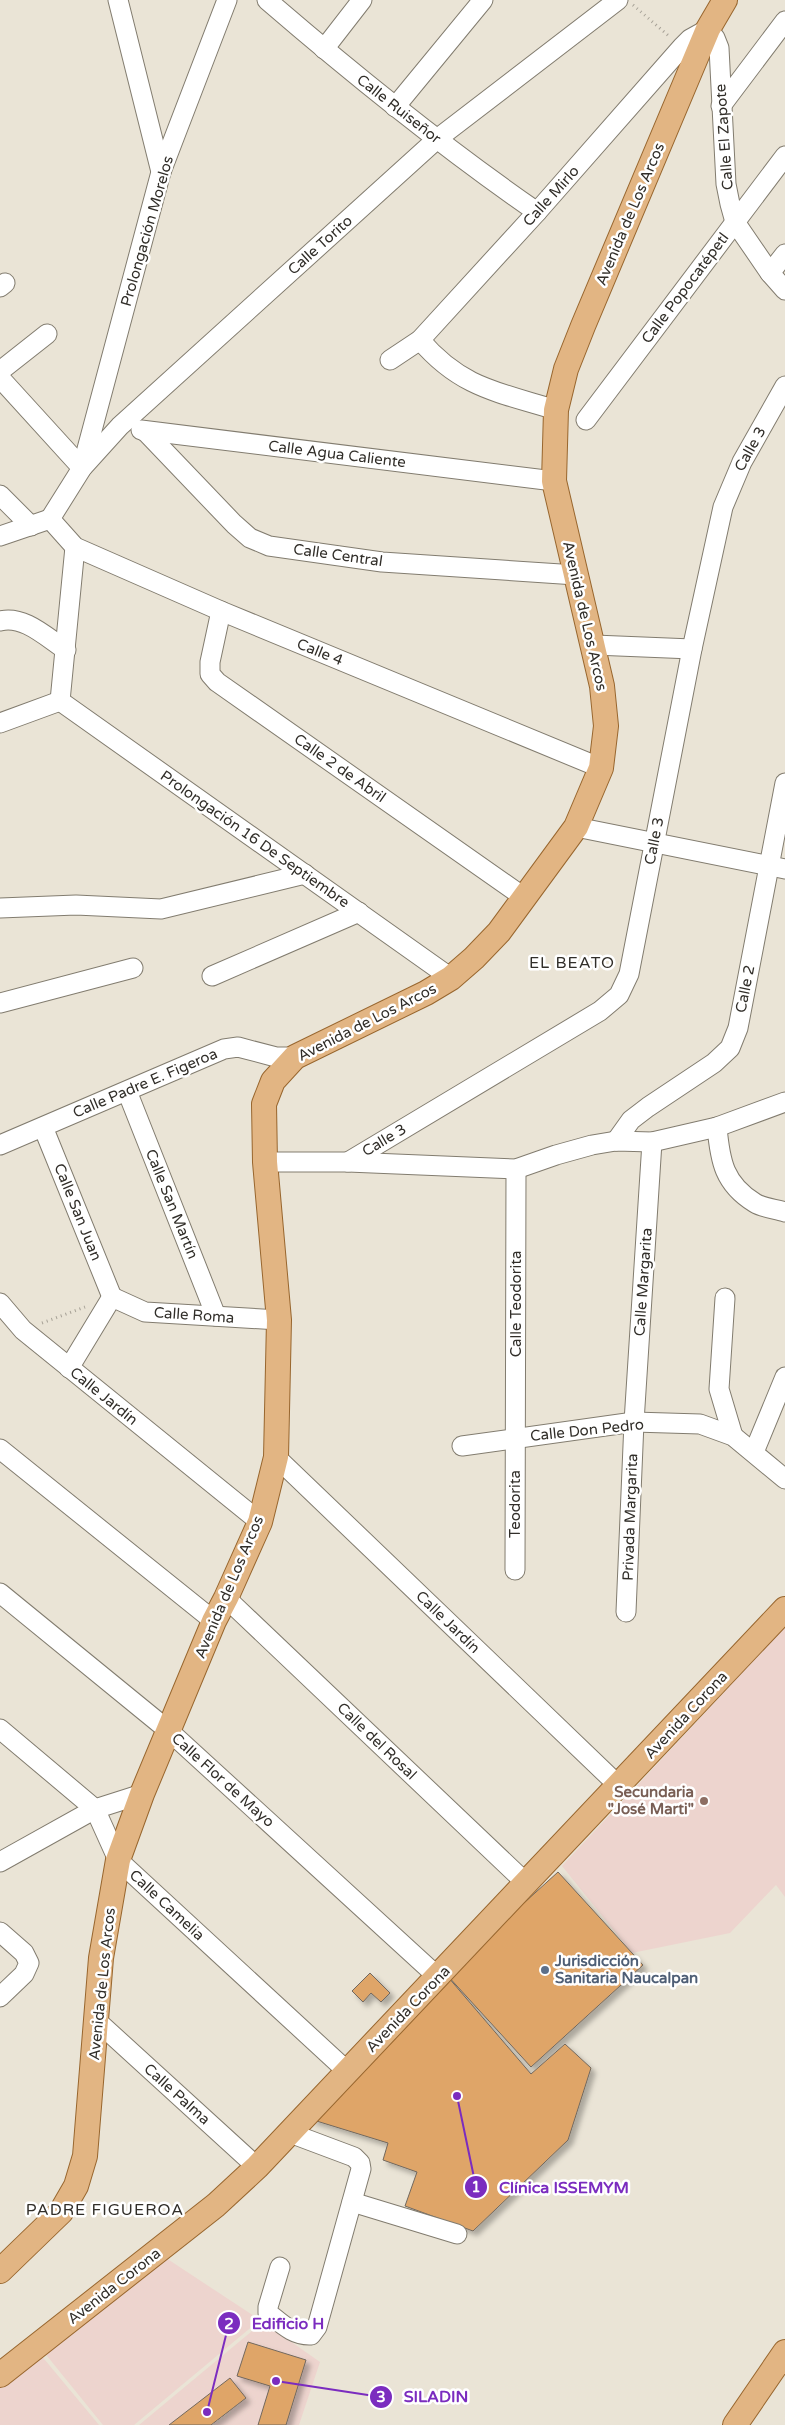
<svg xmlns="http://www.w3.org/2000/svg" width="785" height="2425" font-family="'Varela Round',sans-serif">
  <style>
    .education { fill: #edd4ce }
    .building { fill: #dfa567; stroke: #72685e; filter: url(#shadow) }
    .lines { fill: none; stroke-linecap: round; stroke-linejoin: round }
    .minor-casing { stroke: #827c6f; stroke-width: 21 }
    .major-casing { stroke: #98662e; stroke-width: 26 }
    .path { stroke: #a7a297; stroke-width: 3; stroke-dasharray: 1 4; stroke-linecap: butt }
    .minor { stroke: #fff; stroke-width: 19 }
    .major { stroke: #e2b583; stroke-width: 24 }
    .education-dot { fill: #8d6e63; stroke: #fff; stroke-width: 2 }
    .service-dot { fill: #5c6f8a; stroke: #fff; stroke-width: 2 }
    .labels { text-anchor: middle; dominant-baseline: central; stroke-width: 5; stroke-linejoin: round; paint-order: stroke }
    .street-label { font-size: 15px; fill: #312e29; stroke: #fff }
    .education-label { font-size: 15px; font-weight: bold; fill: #785e54; stroke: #fff; text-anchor: end }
    .service-label { font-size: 15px; font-weight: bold; fill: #4e5e75; stroke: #fff; text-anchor: start }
    .neighbourhood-label { font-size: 16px; letter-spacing: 1px; fill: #312e29; stroke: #fff }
    .leader { fill: none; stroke: #7b2cbf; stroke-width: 2 }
    .callout-dot { fill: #7b2cbf; stroke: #fff; stroke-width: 2 }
    .mark-label { font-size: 15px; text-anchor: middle; font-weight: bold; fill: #fff }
    .callout-label { font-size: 16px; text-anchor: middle; font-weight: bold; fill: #7b2cbf; stroke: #fff; stroke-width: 5; stroke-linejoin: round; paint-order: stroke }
  </style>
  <defs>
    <filter id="shadow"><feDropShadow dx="4.5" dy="4.5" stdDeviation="2.5" flood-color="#0004"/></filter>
  </defs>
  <rect width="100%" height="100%" fill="#eae4d6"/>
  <g class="education">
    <polygon points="785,1627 785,1897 776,1885 730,1933 632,1953 562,1866"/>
    <polygon points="166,2258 260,2320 134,2425 103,2425 43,2351"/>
    <polygon points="263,2322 320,2362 299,2425 139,2425"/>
    <polygon points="40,2354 99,2425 0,2425 0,2384"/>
  </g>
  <g class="building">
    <polygon points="558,1872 643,1965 531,2067 446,1974"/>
    <polygon points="370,1973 390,1993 381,2002 371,1993 363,2002 352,1991"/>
    <polygon points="448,1977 531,2074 565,2044 591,2068 568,2140 473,2231 405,2206 417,2172 383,2160 388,2143 310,2119"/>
    <polygon points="248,2342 306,2360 286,2425 258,2425 270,2386 237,2376"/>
    <polygon points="230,2378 246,2398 211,2425 169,2425"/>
  </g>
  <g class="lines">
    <defs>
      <g id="minor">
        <polyline points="118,0 161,172"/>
        <path d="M267 0C354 75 443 147 537 212"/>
        <polyline points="324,49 362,0"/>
        <polyline points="721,106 785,21"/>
        <polyline points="395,107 483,0"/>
        <polyline points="770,273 785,254"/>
        <polyline points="0,287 5,283"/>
        <path d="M420 340C461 388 498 392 556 410"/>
        <polyline points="390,360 420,340 537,212 682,47 690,39 708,29 715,38 719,48 726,184 730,204 735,222 770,273 785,290"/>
        <polyline points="0,371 47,334"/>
        <polyline points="0,378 82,468"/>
        <polyline points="586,420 785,156"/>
        <polyline points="141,430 554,481"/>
        <polyline points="145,431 234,524 250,538 269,546 382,562 576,575"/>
        <polyline points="83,464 161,172 227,0"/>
        <polyline points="0,495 31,526"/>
        <polyline points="50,519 82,468 120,426 437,139 618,0"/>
        <polyline points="50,519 75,547 221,611 601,768"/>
        <polyline points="0,536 50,519"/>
        <polyline points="221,611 210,662 210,674 217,682 525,898"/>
        <path d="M0 621C24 615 46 637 66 650"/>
        <polyline points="594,645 692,649"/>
        <polyline points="60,701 451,978"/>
        <polyline points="60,701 75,547"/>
        <polyline points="0,723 60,701"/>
        <polyline points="576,827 785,869"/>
        <polyline points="0,908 76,905 161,909 305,874"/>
        <polyline points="212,976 359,912"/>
        <polyline points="0,1003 133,968"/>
        <polyline points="127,1091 216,1316"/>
        <polyline points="43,1127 112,1297"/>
        <path d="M717 1127C720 1161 724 1184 755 1203 763 1208 776 1209 785 1212"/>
        <polyline points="616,1141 631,1120 648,1107 714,1063 730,1048 738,1028 785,783"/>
        <polyline points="0,1145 224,1049 238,1047 276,1057 295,1057"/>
        <polyline points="265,1162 348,1162 516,1169 556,1155 592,1145 616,1141 652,1142 717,1127 785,1102"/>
        <polyline points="348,1162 600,1011 619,995 629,974 692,649 723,507 742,462 785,386"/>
        <polyline points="112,1297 145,1312 279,1320"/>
        <polyline points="725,1298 719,1389 733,1436"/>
        <polyline points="0,1303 23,1330 260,1522"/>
        <polyline points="69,1368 112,1297"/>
        <polyline points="462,1446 634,1422 700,1424 733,1436 785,1479"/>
        <polyline points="0,1449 214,1621"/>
        <polyline points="754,1452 785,1377"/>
        <polyline points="276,1457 619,1786"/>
        <polyline points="515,1570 516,1169"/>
        <polyline points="0,1593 169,1731 438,1977"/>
        <polyline points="226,1598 527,1884"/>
        <polyline points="626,1612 634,1422 652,1142"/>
        <polyline points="0,1729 95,1809 118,1860 348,2072"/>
        <polyline points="0,1862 95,1809 142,1794"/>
        <polyline points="0,1932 24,1953 29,1963 24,1974 0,1997"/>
        <polyline points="97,2021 257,2167"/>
        <polyline points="352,2202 457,2234"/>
        <path d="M280 2267 268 2307V2313C281 2323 293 2336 311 2335L317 2327 361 2169 360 2163 354 2157 290 2133"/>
      </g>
      <g id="major">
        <polyline points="0,2271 61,2212 76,2186 85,2156 101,1958 118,1860 142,1794 214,1621 226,1598 260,1522 276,1457 279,1320 265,1162 264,1104 273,1081 295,1057 426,993 451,978 474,958 499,932 576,827 601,768 606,726 602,686 554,481 556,410 566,369 583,326 708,29 725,0"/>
        <polyline points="0,2375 216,2205 257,2167 785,1609"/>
        <polyline points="735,2425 785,2352"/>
      </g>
    </defs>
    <use href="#minor" class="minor-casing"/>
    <use href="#major" class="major-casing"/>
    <g class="path">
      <polyline points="633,5 670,37"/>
      <polyline points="42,1323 85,1307"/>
      <polyline points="214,2425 239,2405"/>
    </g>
    <use href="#minor" class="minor"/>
    <use href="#major" class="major"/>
  </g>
  <circle class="education-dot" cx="704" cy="1801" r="5"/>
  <circle class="service-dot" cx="545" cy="1970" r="5"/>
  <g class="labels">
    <g class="street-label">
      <text transform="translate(399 109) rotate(38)">Calle Ruiseñor</text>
      <text transform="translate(724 137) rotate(-94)">Calle El Zapote</text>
      <text transform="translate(551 196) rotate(-48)">Calle Mirlo</text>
      <text transform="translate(630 214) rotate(-67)">Avenida de Los Arcos</text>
      <text transform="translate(147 231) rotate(-74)">Prolongación Morelos</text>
      <text transform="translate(320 245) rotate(-42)">Calle Torito</text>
      <text transform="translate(685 288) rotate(-53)">Calle Popocatépetl</text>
      <text transform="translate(750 449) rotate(-61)">Calle 3</text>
      <text transform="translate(337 454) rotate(7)">Calle Agua Caliente</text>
      <text transform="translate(338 555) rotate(8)">Calle Central</text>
      <text transform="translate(585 616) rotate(77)">Avenida de Los Arcos</text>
      <text transform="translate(320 652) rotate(22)">Calle 4</text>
      <text transform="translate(340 768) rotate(35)">Calle 2 de Abril</text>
      <text transform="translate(255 839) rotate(35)">Prolongación 16 De Septiembre</text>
      <text transform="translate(654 841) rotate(-79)">Calle 3</text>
      <text transform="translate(745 989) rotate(-79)">Calle 2</text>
      <text transform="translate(367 1022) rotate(-27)">Avenida de Los Arcos</text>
      <text transform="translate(145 1083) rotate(-23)">Calle Padre E. Figeroa</text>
      <text transform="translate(384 1140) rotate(-31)">Calle 3</text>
      <text transform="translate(172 1204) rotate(68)">Calle San Martín</text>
      <text transform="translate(78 1212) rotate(68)">Calle San Juan</text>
      <text transform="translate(643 1282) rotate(-86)">Calle Margarita</text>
      <text transform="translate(516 1304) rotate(-90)">Calle Teodorita</text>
      <text transform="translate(194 1315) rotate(4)">Calle Roma</text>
      <text transform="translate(104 1396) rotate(39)">Calle Jardín</text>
      <text transform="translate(587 1430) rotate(-6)">Calle Don Pedro</text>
      <text transform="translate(515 1504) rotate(-90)">Teodorita</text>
      <text transform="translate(630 1517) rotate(-88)">Privada Margarita</text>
      <text transform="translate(229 1587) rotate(-67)">Avenida de Los Arcos</text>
      <text transform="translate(448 1622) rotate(44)">Calle Jardín</text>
      <text transform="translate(686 1715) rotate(-47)">Avenida Corona</text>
      <text transform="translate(377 1741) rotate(44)">Calle del Rosal</text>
      <text transform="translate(223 1780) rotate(42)">Calle Flor de Mayo</text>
      <text transform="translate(167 1905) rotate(43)">Calle Camelia</text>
      <text transform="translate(102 1984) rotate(-84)">Avenida de Los Arcos</text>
      <text transform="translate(408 2009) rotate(-46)">Avenida Corona</text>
      <text transform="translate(177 2094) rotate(42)">Calle Palma</text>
      <text transform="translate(114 2286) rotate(-38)">Avenida Corona</text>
    </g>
    <g class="education-label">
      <text x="694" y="1792">Secundaria<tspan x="694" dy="17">"José Marti"</tspan></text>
    </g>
    <g class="service-label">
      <text x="555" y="1961">Jurisdicción<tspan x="555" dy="17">Sanitaria Naucalpan</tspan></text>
    </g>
    <g class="neighbourhood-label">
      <text x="572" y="963">EL BEATO</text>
      <text x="105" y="2210">PADRE FIGUEROA</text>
    </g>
  </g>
  <path class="leader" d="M457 2096L476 2187M207 2412L229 2323M276 2381L381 2397"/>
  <g class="callout-dot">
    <circle cx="457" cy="2096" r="5"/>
    <circle cx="207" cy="2412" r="5"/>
    <circle cx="276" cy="2381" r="5"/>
    <circle cx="476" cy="2187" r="12"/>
    <circle cx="229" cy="2323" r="12"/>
    <circle cx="381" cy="2397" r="12"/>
  </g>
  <g class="mark-label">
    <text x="476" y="2192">1</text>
    <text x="229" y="2329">2</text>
    <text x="381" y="2402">3</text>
  </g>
  <g class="callout-label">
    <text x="564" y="2193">Clínica ISSEMYM</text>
    <text x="288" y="2329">Edificio H</text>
    <text x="436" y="2402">SILADIN</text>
  </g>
</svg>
